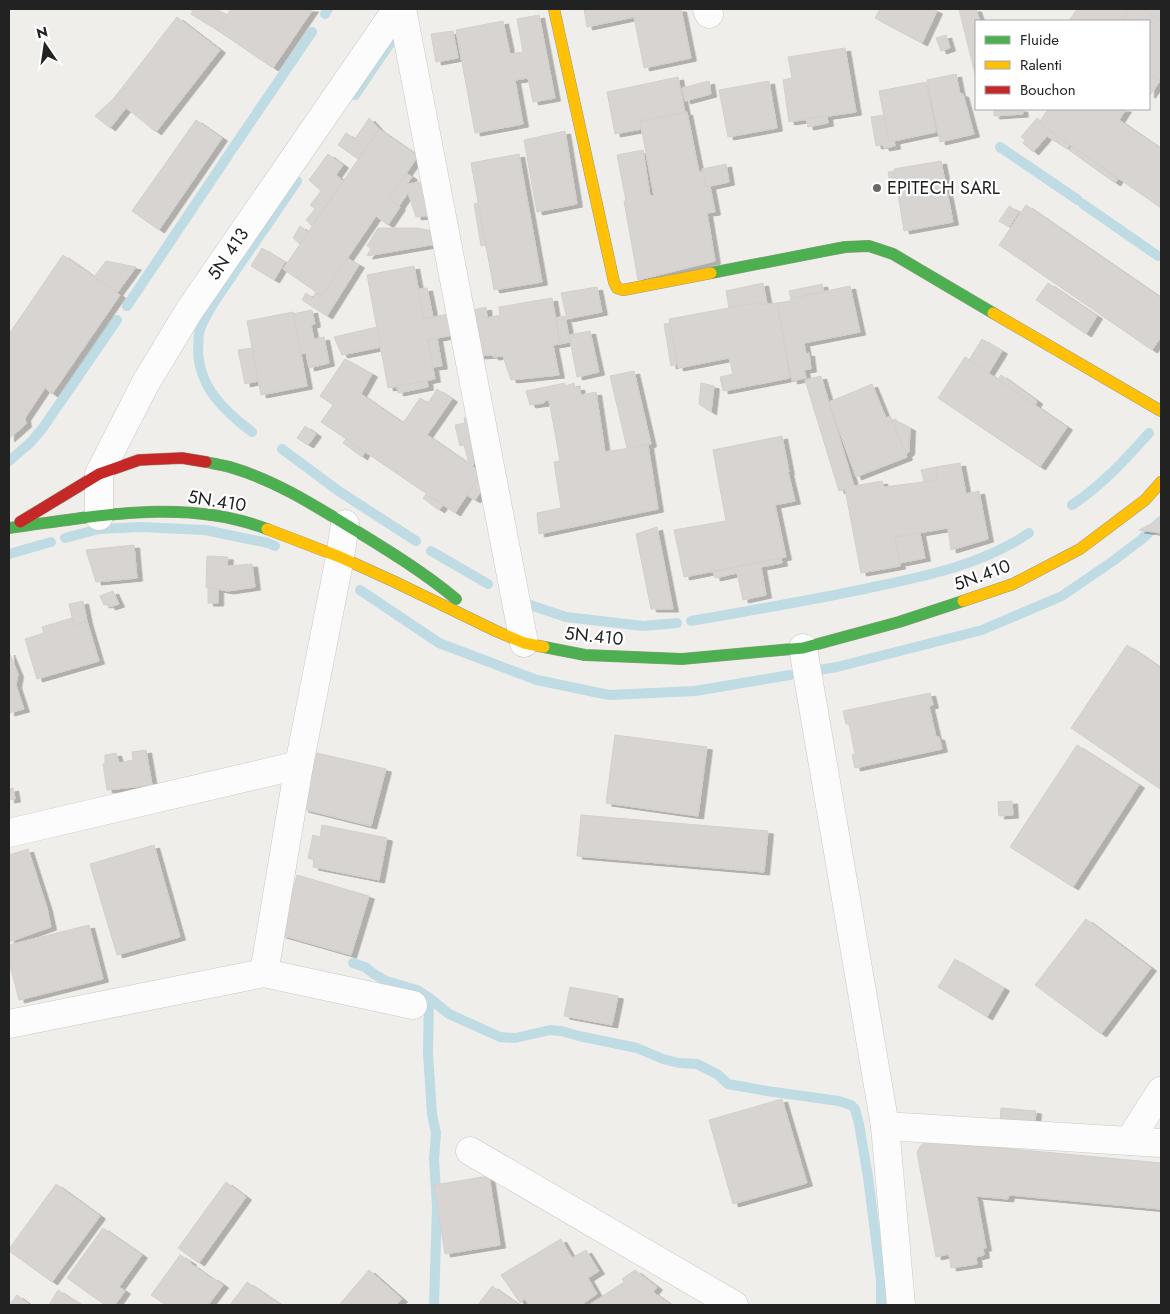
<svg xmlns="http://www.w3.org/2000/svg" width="1170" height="1314" font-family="Jost,sans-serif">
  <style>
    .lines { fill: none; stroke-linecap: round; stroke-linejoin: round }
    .stream { stroke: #bfdbe3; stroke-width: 10 }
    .building { fill: #d7d4d2; stroke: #d3d0cc; filter: url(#shadow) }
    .street-casing { stroke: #c9c8c7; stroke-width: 29 }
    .fast-casing { stroke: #999a82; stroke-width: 12 }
    .slow-casing { stroke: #999a82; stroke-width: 12 }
    .jam-casing { stroke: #999a82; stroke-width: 12 }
    .street { stroke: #fdfcfc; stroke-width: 28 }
    .fast { stroke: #4caf50; stroke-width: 11 }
    .slow { stroke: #ffc107; stroke-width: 11 }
    .jam { stroke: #c62828; stroke-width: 11 }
    .poi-dot { fill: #6a6968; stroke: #fff; stroke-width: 2 }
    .labels { text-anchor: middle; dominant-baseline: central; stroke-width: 4.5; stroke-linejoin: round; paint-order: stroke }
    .poi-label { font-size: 18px; fill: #222; stroke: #fff; text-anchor: start }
    .street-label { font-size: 18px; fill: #222; stroke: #fff }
  </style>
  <defs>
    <filter id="shadow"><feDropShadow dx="5.5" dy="3" stdDeviation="0" flood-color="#0004"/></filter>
  </defs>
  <rect width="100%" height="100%" fill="#f0eeeb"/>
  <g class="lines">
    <g class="stream">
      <polyline points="325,14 328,9"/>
      <polyline points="355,95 397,33"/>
      <polyline points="1000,147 1078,200"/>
      <polyline points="231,151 312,32"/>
      <polyline points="215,175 229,154"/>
      <polyline points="1083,204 1158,256"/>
      <polyline points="127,306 213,178"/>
      <path d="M252 432C223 410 198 386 198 348 199 343 198 337 199 333 204 314 225 287 236 270 256 241 277 211 297 181"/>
      <polyline points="282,449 340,492 416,541"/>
      <polyline points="9,461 31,442 42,429 117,320"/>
      <path d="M1072 505C1101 486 1126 459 1149 433"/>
      <polyline points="65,538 99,529 140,527 205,530 268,543 275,546"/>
      <polyline points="431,551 488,584"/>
      <polyline points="9,554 51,542"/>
      <polyline points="360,590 439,643 537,680 609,695 695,691 790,675"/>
      <polyline points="521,602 566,617 643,626 677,623"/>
      <path d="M691 621C749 611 807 601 864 589 920 577 981 566 1029 533"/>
      <polyline points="819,670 837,667 982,630 1062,596 1113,561 1142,539 1161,521"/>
      <polyline points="353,963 365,967 374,974 386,981 417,990 428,997 449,1014 500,1037 515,1038 550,1030 561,1031 579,1036 637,1048 663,1059 679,1063 697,1064 717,1074 728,1084 767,1091 839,1101 851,1105 855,1109 859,1124 868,1177 881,1280 881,1305"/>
      <polyline points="429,998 428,1053 432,1114 436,1133 434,1159 437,1207 434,1305"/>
    </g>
  </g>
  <g class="building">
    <polygon points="189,9 216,9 227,15 217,30 191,14 193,11"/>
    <polygon points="231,9 313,9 273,68 217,30"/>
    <polygon points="584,9 681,9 691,58 644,68 634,17 587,27"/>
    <polygon points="880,9 933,9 937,11 922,43 875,18"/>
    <polygon points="959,9 976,9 980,21 976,21 976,78"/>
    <polygon points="1077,9 1130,9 1121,21 1069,21"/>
    <polygon points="1130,9 1144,9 1161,21 1161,81 1149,73 1149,21 1121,21"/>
    <polygon points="1144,9 1151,9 1154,10 1155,9 1161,9 1161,21"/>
    <polygon points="539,15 555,98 533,102 528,78 515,80 523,124 475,133 456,30 503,21 510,54 523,52 517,19"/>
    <polygon points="177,17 220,50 156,132 114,98"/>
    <polygon points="453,31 458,58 436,62 431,34"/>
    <polygon points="946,35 950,48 941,51 936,38"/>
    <polygon points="845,48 856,112 789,122 783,80 792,78 788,57"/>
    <polygon points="1149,73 1160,81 1150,95 1149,95"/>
    <polygon points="956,74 960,94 963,94 974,134 940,142 927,80"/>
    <polygon points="678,77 685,113 640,121 642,129 615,134 607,92"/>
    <polygon points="709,81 711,94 685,101 682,88"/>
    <polygon points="769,81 777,128 728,137 719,90"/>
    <polygon points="926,82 936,132 889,142 879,91"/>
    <polygon points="114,98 126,108 110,128 95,116"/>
    <polygon points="994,109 1022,109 1023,114 994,116"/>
    <polygon points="1048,109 1126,109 1119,120 1161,149 1161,208 1039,123"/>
    <polygon points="687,112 699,172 703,172 706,187 710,186 715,212 707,213 715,261 638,280 624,201 626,201 617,155 643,150 650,196 654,196 640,121"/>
    <polygon points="884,115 889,142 894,140 895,146 884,148 883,145 876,146 871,117"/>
    <polygon points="827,116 828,123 808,127 806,119"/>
    <polygon points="369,118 379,129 358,159 338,145 346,133 355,139"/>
    <polygon points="1037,118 1041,121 1039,123 1070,145 1067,149 1047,136 1033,152 1023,143 1025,140 1021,137"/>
    <polygon points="196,120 222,138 159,230 132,211"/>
    <polygon points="379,129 418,156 389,199 400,207 388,225 376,216 322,296 283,269"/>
    <polygon points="565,131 577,204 537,212 524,140"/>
    <polygon points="1072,146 1118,179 1115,183 1069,150"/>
    <polygon points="328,154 343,165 336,175 343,181 312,226 306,220 315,209 310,205 321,191 309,180"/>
    <polygon points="519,154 542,282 494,290 471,163"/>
    <polygon points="941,161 953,222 904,231 894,169"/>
    <polygon points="726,164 729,182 706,187 702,169"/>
    <polygon points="894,171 897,192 892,193 888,172"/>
    <polygon points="406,173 412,177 407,184 430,181 435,215 416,217 408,193 399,206 389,199"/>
    <polygon points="478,203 486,245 481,246 474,204"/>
    <polygon points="1026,205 1161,298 1161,337 1152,350 999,245"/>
    <polygon points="1009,206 1019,212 1009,227 999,221"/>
    <polygon points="300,226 308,232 300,244 293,238"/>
    <polygon points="378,228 417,228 433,231 436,244 367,256 371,248 367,246"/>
    <polygon points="262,248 285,262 274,280 251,266"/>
    <polygon points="63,255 120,295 52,394 45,388 25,418 26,424 9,439 9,334"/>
    <polygon points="347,258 359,265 327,316 302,300 306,293 313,298 316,292 322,296"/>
    <polygon points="106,261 136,267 117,293 94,277"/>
    <polygon points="414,266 424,319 453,313 457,334 428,340 435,379 388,388 367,275"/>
    <polygon points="763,283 767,304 762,305 761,302 729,308 726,291"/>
    <polygon points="1048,283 1097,316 1086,334 1036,300"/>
    <polygon points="822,284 824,292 791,298 789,291"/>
    <polygon points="850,286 860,332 804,343 806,354 809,353 811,369 804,370 806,378 792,381 777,303 791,301 790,299"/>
    <polygon points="597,287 602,312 567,319 561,293"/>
    <polygon points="427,288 433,317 424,319 418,289"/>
    <polygon points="552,298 560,344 553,345 559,375 511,380 503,356 493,357 492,355 478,356 470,311 486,307 487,318 500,315 499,307"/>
    <polygon points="761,302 762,305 777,303 790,378 723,391 720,377 733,374 729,358 678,368 669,319"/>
    <polygon points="312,310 315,324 311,325 314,339 324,337 329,363 309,368 306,353 301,354 292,314"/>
    <polygon points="293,312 307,386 261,395 247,321"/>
    <polygon points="565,316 570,342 560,344 556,318"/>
    <polygon points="670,323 677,364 671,366 664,324"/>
    <polygon points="377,327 381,347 342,355 334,337"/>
    <polygon points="590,331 599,372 577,377 569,335"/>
    <polygon points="437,338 442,366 433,367 428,340"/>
    <polygon points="982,339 1002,351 988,374 969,360"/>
    <polygon points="252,348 258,381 245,384 238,350"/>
    <polygon points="965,357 1067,427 1040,467 938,398"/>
    <polygon points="345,359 372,374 361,394 403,423 420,398 428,403 437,389 452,399 427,435 482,473 455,513 321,422 333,405 320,396"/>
    <polygon points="634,371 651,444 627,448 610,376"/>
    <polygon points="1001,375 1037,401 1035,405 998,380"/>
    <polygon points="821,376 854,486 882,481 884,487 938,480 936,467 960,463 966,494 979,491 988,539 951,550 948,528 895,537 900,566 861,573 845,489 839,491 805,380"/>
    <polygon points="427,381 428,387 398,393 397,386"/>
    <polygon points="565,383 565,386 574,383 575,388 579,387 581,395 596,392 605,452 648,445 658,509 539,534 537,513 561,508 554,462 560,461 549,400 543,401 544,403 530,405 526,391"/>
    <polygon points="701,383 714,386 711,412 699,404"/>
    <polygon points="872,384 886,418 890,416 907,457 856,477 829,402"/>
    <polygon points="472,416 481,462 469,464 464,445 460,446 455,425 465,423 464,418"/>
    <polygon points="892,420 895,420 910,428 909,452 906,454"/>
    <polygon points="305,426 316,434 308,445 297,438"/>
    <polygon points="782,436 789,472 788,472 795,501 775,505 786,557 684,577 674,530 726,521 713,450"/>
    <polygon points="346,439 365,452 362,457 343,443"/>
    <polygon points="936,467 938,480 924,482 921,470"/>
    <polygon points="479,477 487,482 475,500 467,495"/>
    <polygon points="426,494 443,505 439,510 423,498"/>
    <polygon points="1161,519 1161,533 1139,530"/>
    <polygon points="657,527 673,609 651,609 636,534"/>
    <polygon points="920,533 925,558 900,563 895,537"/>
    <polygon points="134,545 137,578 96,582 86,550"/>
    <polygon points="207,556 228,557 227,566 252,564 255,587 228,591 206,587"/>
    <polygon points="781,558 782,563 761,567 766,595 743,600 737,573 715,578 713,572"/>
    <polygon points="208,587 218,589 218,603 208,603"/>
    <polygon points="113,591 119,604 110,607 108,604 104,605 100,596"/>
    <polygon points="83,601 87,621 74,625 69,604"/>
    <polygon points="72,618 74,625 87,621 99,661 37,679 25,639 44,633 42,627"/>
    <polygon points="1127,645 1161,668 1160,789 1071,728"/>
    <polygon points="9,652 18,674 16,685 24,709 9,713"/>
    <polygon points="930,693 933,705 929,706 936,737 939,737 942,749 855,768 852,755 855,754 849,724 846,724 843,711"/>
    <polygon points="615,735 707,747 698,816 606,803"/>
    <polygon points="1077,745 1139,785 1073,887 1010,847"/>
    <polygon points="146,750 152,785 107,790 103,764 105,764 105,755 116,753 119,763 133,760 132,752"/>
    <polygon points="317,753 386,769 371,826 303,809"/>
    <polygon points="13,788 15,799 9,800 9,789"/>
    <polygon points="1012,801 1013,815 999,816 998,802"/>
    <polygon points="581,815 768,831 764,872 577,856"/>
    <polygon points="322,825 387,838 379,880 313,867 314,860 308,858 313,835 320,837"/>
    <polygon points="154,845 180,937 117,955 90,864"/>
    <polygon points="28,849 47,908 51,927 9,942 9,855"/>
    <polygon points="297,875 369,896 351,955 281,935"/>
    <polygon points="1086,919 1151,968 1101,1034 1035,985"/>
    <polygon points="89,925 103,979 19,1000 9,962 9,945"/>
    <polygon points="955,959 1004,988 987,1017 938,987"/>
    <polygon points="570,987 618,996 612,1025 564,1016"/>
    <polygon points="782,1099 807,1183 733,1204 709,1120"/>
    <polygon points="1001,1108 1036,1111 1035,1124 1000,1122"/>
    <polygon points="927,1141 1161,1163 1161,1209 1009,1195 1008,1199 975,1196 977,1198 986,1248 983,1248 984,1255 976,1257 977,1264 951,1268 949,1254 936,1257 917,1152 921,1145"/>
    <polygon points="489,1176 500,1245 445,1254 434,1185"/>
    <polygon points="226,1182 246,1197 199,1263 178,1248"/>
    <polygon points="56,1184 100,1216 52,1282 9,1251 9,1249"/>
    <polygon points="103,1228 142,1255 119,1287 125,1291 115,1305 105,1305 67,1278"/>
    <polygon points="561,1239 572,1258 586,1250 599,1271 588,1278 597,1294 581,1305 529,1305 525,1299 520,1303 501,1275"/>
    <polygon points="180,1255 191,1262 190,1263 211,1278 212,1277 223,1285 208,1305 166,1305 151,1295"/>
    <polygon points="369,1270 402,1299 396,1305 339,1305"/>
    <polygon points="635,1270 657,1287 653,1292 671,1305 589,1305 624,1282 622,1279"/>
    <polygon points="247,1282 281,1305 230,1305"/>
    <polygon points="492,1286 519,1305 478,1305"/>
    <polygon points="58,1290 81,1305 49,1305"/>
    <polygon points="17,1295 30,1305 9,1305"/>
  </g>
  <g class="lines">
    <defs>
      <g id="street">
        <polyline points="402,9 524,643"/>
        <polyline points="707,9 709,14"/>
        <polyline points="99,516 99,474 145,384 189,311 397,9"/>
        <polyline points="803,648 885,1126 901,1305"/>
        <polyline points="9,833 299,765"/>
        <polyline points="264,973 413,1005"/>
        <polyline points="9,1024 264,973 299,765 340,557 345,524"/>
        <polyline points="885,1126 1161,1143"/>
        <polyline points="1129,1141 1161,1091"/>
        <polyline points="470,1151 734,1305"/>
      </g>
      <g id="fast">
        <polyline points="711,273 845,247 869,246 893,254 993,313"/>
        <path d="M206 462C215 464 224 465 233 468 273 480 309 502 345 524 384 548 421 570 456 599"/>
        <path d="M9 528C93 517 184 497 267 529"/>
        <polyline points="544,647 585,655 682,659 803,648 899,622 963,601"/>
      </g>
      <g id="slow">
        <polyline points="554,9 614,282 617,288 623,290 711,273"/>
        <polyline points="993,313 1161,411"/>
        <polyline points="267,529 340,557 395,582 496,631 524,643 544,647"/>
        <polyline points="963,601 1013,584 1080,549 1145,500 1161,482"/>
      </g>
      <polyline id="jam" points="20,522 99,474 139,460 182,458 206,462"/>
    </defs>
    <use href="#street" class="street-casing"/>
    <use href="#fast" class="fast-casing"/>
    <use href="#slow" class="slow-casing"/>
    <use href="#jam" class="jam-casing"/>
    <use href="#street" class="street"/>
    <use href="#fast" class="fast"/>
    <use href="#slow" class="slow"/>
    <use href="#jam" class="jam"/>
  </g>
  <circle class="poi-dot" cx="877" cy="188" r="5"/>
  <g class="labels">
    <g class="poi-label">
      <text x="887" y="188">EPITECH SARL</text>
    </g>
    <g class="street-label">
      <text transform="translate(228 254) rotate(-56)">5N 413</text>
      <text transform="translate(217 501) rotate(9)">5N.410</text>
      <text transform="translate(982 575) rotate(-20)">5N.410</text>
      <text transform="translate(594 636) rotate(6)">5N.410</text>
    </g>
  </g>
  <rect width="1170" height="1314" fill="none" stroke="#222222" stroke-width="20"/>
  <rect x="975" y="20" width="175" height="90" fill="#ffffff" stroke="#a7a7a7"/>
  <rect x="985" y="36" width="25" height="8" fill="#4caf50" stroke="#a7a7a7"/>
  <text x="1020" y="45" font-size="15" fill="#222222">Fluide</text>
  <rect x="985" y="61" width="25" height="8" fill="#ffc107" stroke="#a7a7a7"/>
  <text x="1020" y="70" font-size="15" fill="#222222">Ralenti</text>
  <rect x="985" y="86" width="25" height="8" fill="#c62828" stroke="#a7a7a7"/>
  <text x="1020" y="95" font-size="15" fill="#222222">Bouchon</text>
  <g transform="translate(45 45) rotate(347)" stroke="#ffffff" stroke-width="4" paint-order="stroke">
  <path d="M0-4L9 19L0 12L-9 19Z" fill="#222222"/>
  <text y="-8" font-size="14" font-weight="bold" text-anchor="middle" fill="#222222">N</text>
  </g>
</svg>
